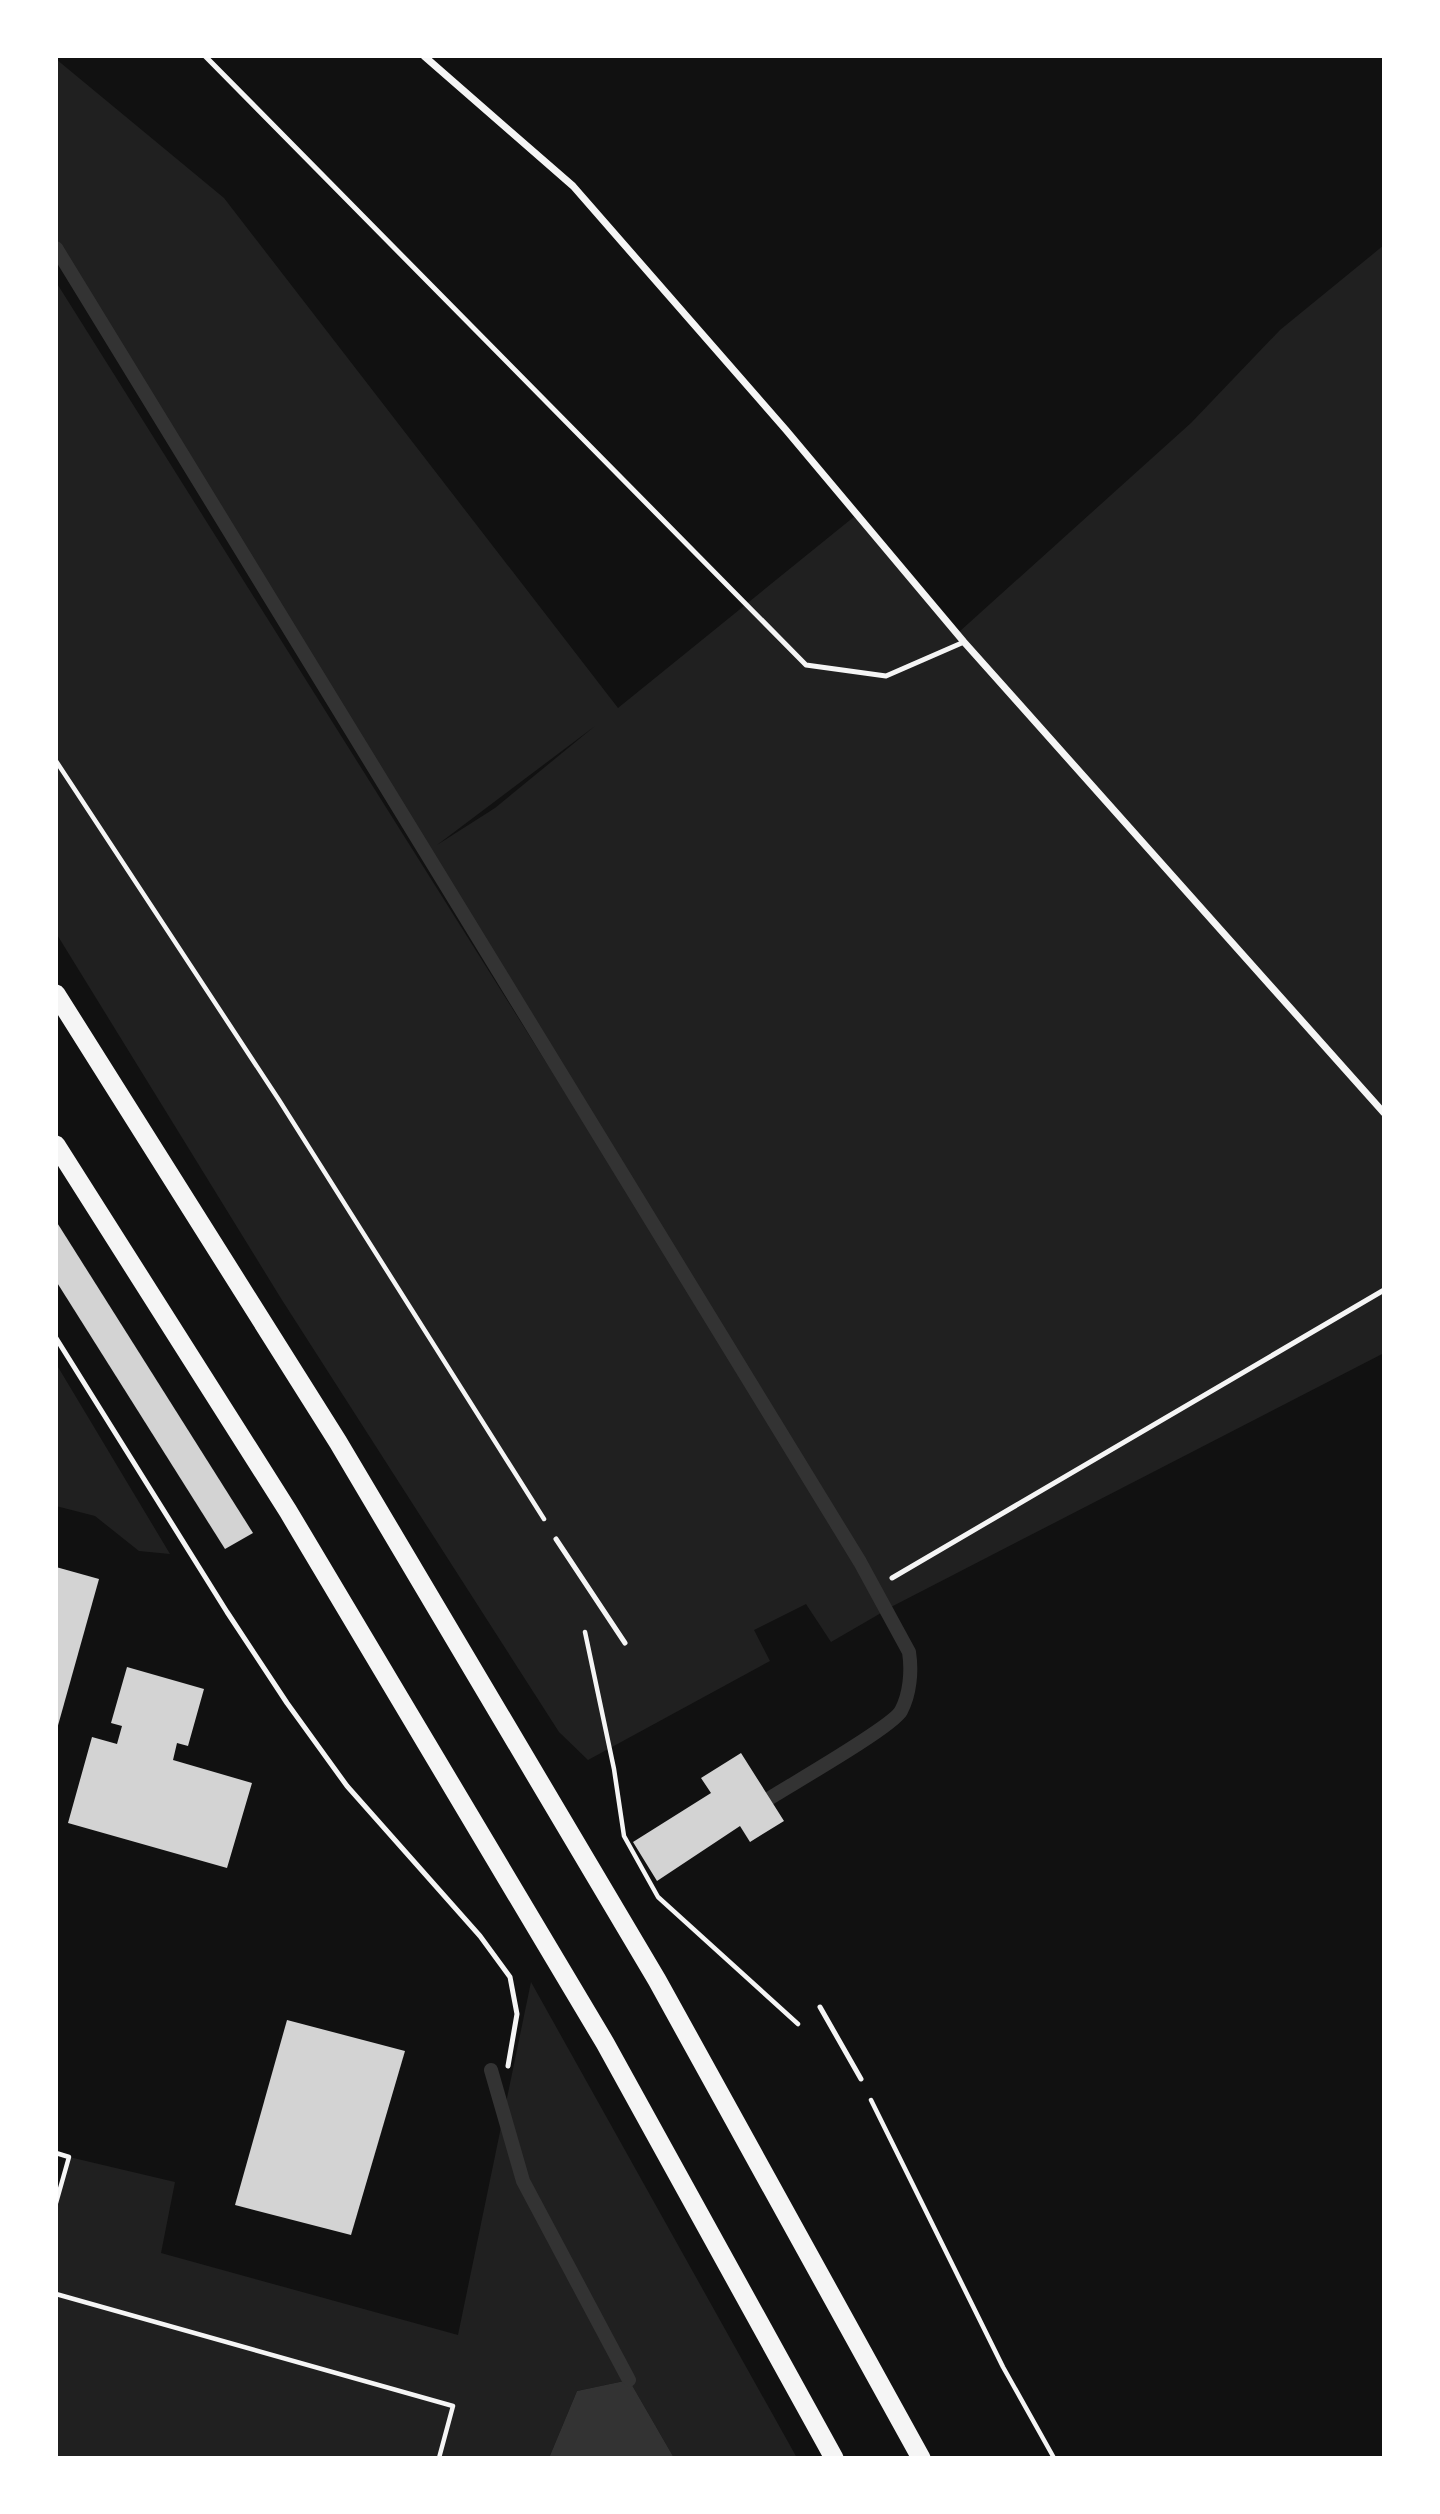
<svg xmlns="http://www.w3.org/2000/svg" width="1440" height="2514" font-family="Georgia,serif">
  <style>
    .green { fill: #202020; fill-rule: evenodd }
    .water { fill: #333 }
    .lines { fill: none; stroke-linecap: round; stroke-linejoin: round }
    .stream { stroke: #333; stroke-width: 14 }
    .building { fill: #d3d3d3 }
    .path { stroke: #f5f5f5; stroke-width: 4.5 }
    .service { stroke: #f5f5f5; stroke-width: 5 }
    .minor { stroke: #f5f5f5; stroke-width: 7 }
    .trunk { stroke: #f5f5f5; stroke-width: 19 }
  </style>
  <rect width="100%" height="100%" fill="#111"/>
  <g class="green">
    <path d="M56 59 224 198 618 708 855 516 1384 1114V1353L891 1607 425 854 56 249ZM595 726 495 808 437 845Z"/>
    <polygon points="1384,245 1384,1110 959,632 1191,423 1280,330"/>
    <polygon points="56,282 860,1562 881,1613 831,1642 806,1604 754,1630 770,1661 588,1760 559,1732 282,1300 56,933"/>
    <polygon points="56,1365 58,1367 170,1554 139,1551 95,1516 56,1506"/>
    <polygon points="531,1982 797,2458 674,2458 629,2380 577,2391 549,2458 56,2458 56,2203 69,2157 175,2182 161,2253 458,2335"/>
  </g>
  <polygon class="water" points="629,2380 674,2458 549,2458 577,2391"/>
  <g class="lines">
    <g class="stream">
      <path d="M56 248 860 1562 909 1652C912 1671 910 1694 901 1711 892 1727 792 1784 770 1798"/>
      <polyline points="491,2070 523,2181 629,2380"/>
    </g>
  </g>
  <g class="building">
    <polygon points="56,1221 253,1533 225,1549 56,1281"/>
    <polygon points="56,1567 99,1579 57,1729 56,1729"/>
    <polygon points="127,1667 204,1689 188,1746 177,1743 173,1760 252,1783 227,1868 68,1823 92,1737 117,1744 122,1726 111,1723"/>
    <polygon points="741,1753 784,1821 750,1842 740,1826 657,1881 633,1842 711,1793 701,1778"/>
    <polygon points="287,2020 405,2051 351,2235 235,2205"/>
  </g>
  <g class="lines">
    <g class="path">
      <polyline points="56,761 279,1100 544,1519"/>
      <polyline points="585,1632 614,1769 624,1836 658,1897 798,2024"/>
      <polyline points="871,2100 1003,2367 1054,2458"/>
      <polyline points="56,2153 69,2157 56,2203"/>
      <polyline points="56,2294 453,2406 439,2458"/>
    </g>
    <g class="service">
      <polyline points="205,56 806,665 886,676 964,642"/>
      <polyline points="56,1338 227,1612 287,1703 347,1786 480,1936 510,1977 517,2014 508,2066"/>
      <polyline points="556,1539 625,1643"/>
      <polyline points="892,1578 1384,1290"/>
      <polyline points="820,2007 861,2079"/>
    </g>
    <polyline class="minor" points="424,56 573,186 786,430 964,642 1384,1113"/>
    <g class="trunk">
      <polyline points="56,994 338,1442 657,1980 921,2458"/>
      <polyline points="56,1145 288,1511 605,2043 834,2458"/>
    </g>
  </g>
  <rect width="1440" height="2514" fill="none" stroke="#ffffff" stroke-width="116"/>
</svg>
